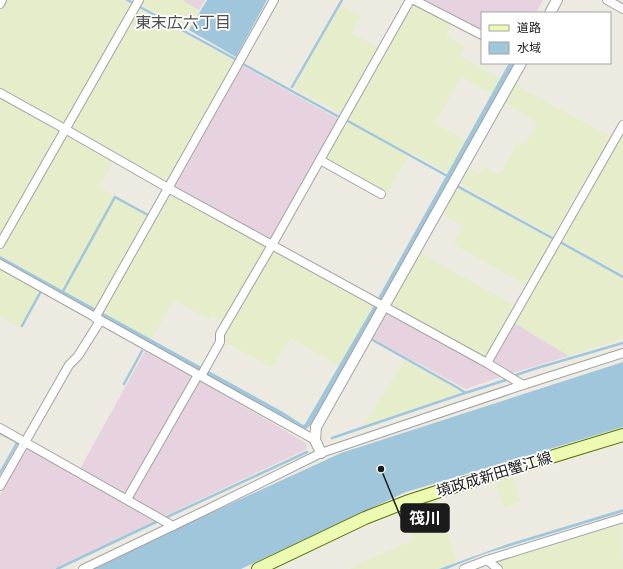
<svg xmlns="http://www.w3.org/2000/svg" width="623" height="569" font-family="'Space Grotesk','Noto Sans JP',sans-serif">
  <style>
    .industrial { fill: #e7d2e0 }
    .farmland { fill: #e5edcb }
    .water { fill: #a0c6dc }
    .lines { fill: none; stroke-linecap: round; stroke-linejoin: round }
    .stream { stroke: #a0c6dc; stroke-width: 2.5 }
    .minor-casing { stroke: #a2a2a2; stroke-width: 10 }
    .tertiary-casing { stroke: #a2a2a2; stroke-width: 12 }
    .secondary-casing { stroke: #567203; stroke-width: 14 }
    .minor { stroke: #fff; stroke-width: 8 }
    .tertiary { stroke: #fff; stroke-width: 10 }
    .secondary { stroke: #ecfab2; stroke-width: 12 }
    .labels { text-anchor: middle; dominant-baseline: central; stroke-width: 3.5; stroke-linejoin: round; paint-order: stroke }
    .street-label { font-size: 15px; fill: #1b1b1b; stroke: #fff }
    .neighbourhood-label { font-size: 16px; fill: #4e4e4e; stroke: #fff }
    .leader { fill: none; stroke: #1b1b1b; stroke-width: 1.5 }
    .callout-dot { fill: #1b1b1b; stroke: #fff; stroke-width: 1.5 }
    .callout { fill: #1b1b1b; stroke: #1b1b1b; stroke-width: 1.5 }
    .callout-label { font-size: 16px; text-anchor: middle; font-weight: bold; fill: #fff }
  </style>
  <rect width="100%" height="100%" fill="#edebe1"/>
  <g class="industrial">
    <polygon points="182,0 205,0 199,10"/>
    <polygon points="422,0 543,0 536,13 482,13 482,30"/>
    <polygon points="241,65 338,119 272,238 268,239 174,187"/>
    <polygon points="386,311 503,376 466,389 371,338"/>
    <polygon points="513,322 569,356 513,373 493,362 492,358"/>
    <polygon points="145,351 192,377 192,380 128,492 123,494 80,469"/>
    <polygon points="200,381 306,443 307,449 165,516 132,499 131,497 197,382"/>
    <polygon points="26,449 32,450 157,520 54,569 0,569 0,495"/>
  </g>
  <g class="farmland">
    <polygon points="7,0 123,0 133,5 0,239 0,12"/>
    <polygon points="142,0 182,0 199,10 188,30 140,4"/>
    <polygon points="415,4 452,23 446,35 465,46 460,56 501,79 492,94 461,77 435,123 466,141 448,173 410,152 388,192 326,158 411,5"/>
    <polygon points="341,5 361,16 352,33 379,48 342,114 294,88"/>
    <polygon points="138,8 235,62 169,178 166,183 71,129 70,125"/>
    <polygon points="514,84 611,137 587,180 585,179 553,236 460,184 469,169 479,174 484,166 500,175 518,142 525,145 537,123 504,102"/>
    <polygon points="623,132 623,274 562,241"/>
    <polygon points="65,135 68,135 114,161 99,187 149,215 96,309 0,256 0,248"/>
    <polygon points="456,186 553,240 527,286 453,244 463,226 441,213"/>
    <polygon points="171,194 264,245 265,248 222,322 212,316 209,320 174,300 151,340 102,313 168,195"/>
    <polygon points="559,243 623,279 623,339 569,356 513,322"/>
    <polygon points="271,251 274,251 373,307 339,366 291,338 272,368 225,342 225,335"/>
    <polygon points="419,252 515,306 487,357 484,357 392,307 390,303"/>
    <polygon points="0,268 40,291 20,328 0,316"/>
    <polygon points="405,360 462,392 363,426"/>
    <polygon points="512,474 520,501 504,508 494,480"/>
    <polygon points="436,499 457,562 439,569 350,569 358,564 413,540 403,510"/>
    <polygon points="622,522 623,569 503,569 494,561"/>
  </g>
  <g class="water">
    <polygon points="207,0 267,0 236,57 189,30"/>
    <polygon points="509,63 515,63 313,423 305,430 0,261 0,256 283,412 303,425 305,424 373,307"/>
    <polygon points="623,362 623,427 406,492 241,569 93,569 180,527 341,453"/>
    <polygon points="623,509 623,512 484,554 447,569 439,569 508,544"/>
  </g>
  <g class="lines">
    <g class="stream">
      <polyline points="127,0 133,3"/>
      <polyline points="140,7 235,59"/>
      <polyline points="243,64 339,117"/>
      <polyline points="292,87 342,0"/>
      <polyline points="346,120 449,177"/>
      <polyline points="457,186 554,239"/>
      <polyline points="560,242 623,277"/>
      <polyline points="62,293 115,197 148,215"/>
      <polyline points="22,326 40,293"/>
      <polyline points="371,339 458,388 464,392"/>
      <polyline points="516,375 537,368 623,343"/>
      <polyline points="124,384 142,351"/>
      <polyline points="0,433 15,441 17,443 0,473"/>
      <polyline points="332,438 465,393 506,380"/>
      <polyline points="167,517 307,452"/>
      <polyline points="57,569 156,522"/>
    </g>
    <defs>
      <g id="minor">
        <polyline points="414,0 482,35"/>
        <polyline points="607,0 623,9"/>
        <polyline points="0,4 2,0"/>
        <polyline points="0,93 65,129 168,188 487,363 523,385"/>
        <polyline points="320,160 381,194"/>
        <polyline points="0,244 139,0"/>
        <polyline points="0,264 315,440"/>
        <polyline points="95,318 274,0"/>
        <polyline points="487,363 623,125"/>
        <polyline points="201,376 220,342 220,334 272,245 410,0"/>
        <polyline points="0,428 173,526"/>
        <polyline points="0,486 69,365 78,356 100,321"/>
        <polyline points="127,499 198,375"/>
        <polyline points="487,560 498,569"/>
        <polyline points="83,569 204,511 321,453 523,385 623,353"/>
        <polyline points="464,569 487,560 623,518"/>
      </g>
      <g id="tertiary">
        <polyline points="550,13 557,0"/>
        <polyline points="321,453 315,440 316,427 521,63"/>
      </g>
      <polyline id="secondary" points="258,569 365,518 406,502 446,489 623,435"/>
    </defs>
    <use href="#minor" class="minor-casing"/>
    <use href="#tertiary" class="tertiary-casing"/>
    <use href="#secondary" class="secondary-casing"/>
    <use href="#minor" class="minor"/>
    <use href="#tertiary" class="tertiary"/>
    <use href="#secondary" class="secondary"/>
  </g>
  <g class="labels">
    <g class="street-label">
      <text transform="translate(494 474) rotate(-17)">境政成新田蟹江線</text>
    </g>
    <g class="neighbourhood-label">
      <text x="183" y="22">東末広六丁目</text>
    </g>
  </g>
  <path class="leader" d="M381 469L401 518"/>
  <circle class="callout-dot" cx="381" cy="469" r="4"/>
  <rect class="callout" x="401" y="504" width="48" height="28" rx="4"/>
  <g class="callout-label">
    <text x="425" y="524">筏川</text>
  </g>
  <rect x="481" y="12" width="130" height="52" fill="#ffffff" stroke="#a4a4a4"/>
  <rect x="489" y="25" width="20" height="6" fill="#ecfab2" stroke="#a4a4a4"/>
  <text x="517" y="32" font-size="12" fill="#1b1b1b">道路</text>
  <rect x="489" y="42" width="20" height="12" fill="#a0c6dc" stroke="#a4a4a4"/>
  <text x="517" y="52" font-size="12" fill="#1b1b1b">水域</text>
</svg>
